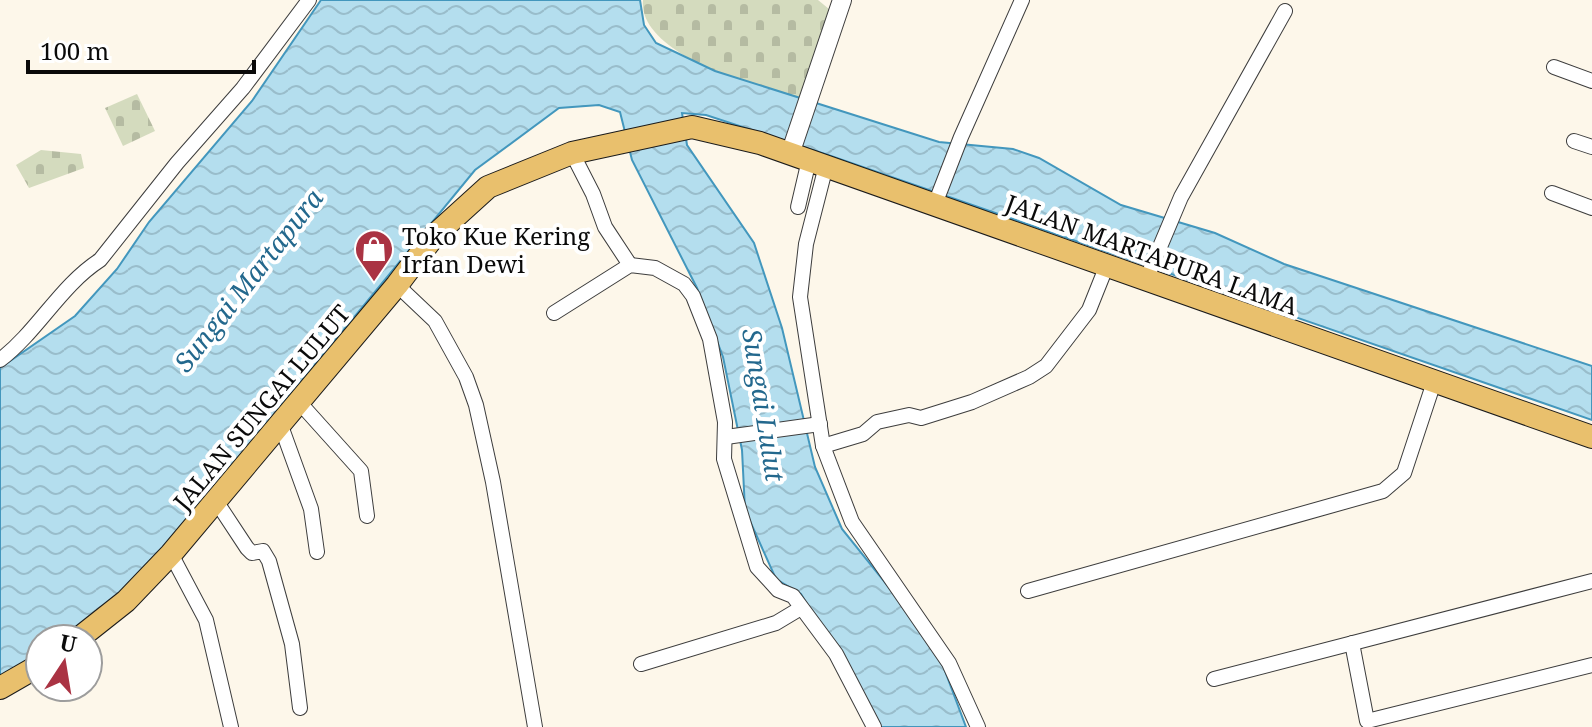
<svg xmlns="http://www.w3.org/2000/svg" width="1592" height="727" font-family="'Noto Serif',serif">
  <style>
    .cemetery { fill: url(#cemetery-stones) }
    .water { fill: url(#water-waves); stroke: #4397bd; stroke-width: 2 }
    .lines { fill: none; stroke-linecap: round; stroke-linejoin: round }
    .minor-casing { stroke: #3d3d3d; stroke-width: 16 }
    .tertiary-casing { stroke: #3d3d3d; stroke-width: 20 }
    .primary-casing { stroke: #1b1b1b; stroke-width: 24 }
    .minor { stroke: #fff; stroke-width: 14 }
    .tertiary { stroke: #fff; stroke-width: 18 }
    .primary { stroke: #e9c06d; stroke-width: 22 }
    .labels { text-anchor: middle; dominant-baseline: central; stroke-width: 8; stroke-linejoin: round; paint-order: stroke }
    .poi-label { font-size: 24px; fill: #0a0a0a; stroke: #fff; text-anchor: start }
    .street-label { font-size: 24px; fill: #0a0a0a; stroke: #fff }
    .water-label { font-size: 26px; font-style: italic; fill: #23688d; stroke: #fff }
  </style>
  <defs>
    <pattern id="cemetery-stones" width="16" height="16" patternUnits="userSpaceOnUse" patternTransform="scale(2)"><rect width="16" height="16" fill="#d4dbbe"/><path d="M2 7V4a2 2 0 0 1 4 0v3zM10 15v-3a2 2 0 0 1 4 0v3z" fill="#b5bba2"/></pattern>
    <pattern id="water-waves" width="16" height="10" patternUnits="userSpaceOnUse" patternTransform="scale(2)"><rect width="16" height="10" fill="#b4deee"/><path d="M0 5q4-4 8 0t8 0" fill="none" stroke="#99bdcb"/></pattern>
  </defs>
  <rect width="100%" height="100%" fill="#fdf7ea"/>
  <g class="cemetery">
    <path d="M643 0H818L829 9 801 101C761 90 637 54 643 0Z"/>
    <polygon points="137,94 155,131 123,146 105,108"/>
    <polygon points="41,150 81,154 84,168 29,188 16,165"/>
  </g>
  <polygon class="water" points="321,0 640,0 644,25 656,43 715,71 939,142 1013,149 1039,158 1121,205 1215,233 1284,264 1592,366 1592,420 828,155 706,115 682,113 687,145 754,243 782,328 815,467 842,529 892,591 942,663 966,727 880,727 801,594 776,579 745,510 742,450 723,357 697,288 632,160 620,112 599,105 559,108 475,170 139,579 63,639 40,639 40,656 0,677 0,368 75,316 117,269 149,222 252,101"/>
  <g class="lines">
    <defs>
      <g id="minor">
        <polyline points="1554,67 1592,81"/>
        <polyline points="1574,141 1592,147"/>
        <polyline points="572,153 593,194 605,227 630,265"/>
        <polyline points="826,166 806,244 800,297 823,446 852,522 949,663 978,727"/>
        <polyline points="1552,193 1592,208"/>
        <polyline points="935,204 961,137 1022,0"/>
        <polyline points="798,207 809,160"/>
        <polyline points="1146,280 1181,197 1285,11"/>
        <polyline points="397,285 435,321 466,377 476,405 493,482 535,727"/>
        <polyline points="554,313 630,265 655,268 684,284 693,296 710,339 725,422 724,459 757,567 778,590 793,596 836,654 874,727"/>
        <path d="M0 360C38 331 60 286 100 260L177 163 243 88 309 0"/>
        <polyline points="299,402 361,471 367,516"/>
        <polyline points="281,426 311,509 317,552"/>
        <polyline points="726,437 820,424"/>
        <polyline points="823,446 863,434 877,422 909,415 921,418 972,402 1029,377 1046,366 1089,310 1107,265"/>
        <polyline points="216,501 247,548 252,553 263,551 269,561 292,644 300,708"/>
        <polyline points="171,554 206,620 231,727"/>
        <polyline points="1028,591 1383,491 1404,473 1434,382"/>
        <polyline points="1352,643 1367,721 1592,665"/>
        <polyline points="641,664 776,623 801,608"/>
        <polyline points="1214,679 1592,581"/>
      </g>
      <polyline id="tertiary" points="790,154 842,0"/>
      <g id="primary">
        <polyline points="78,639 126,601 171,554 397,285 434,236 488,187 572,153 692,127 760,143 1592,437"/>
        <polyline points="0,688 40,665"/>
      </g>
    </defs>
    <use href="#minor" class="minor-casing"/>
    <use href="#tertiary" class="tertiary-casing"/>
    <use href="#primary" class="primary-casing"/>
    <use href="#minor" class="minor"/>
    <use href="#tertiary" class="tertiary"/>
    <use href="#primary" class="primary"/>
  </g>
  <defs>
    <symbol id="shop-pin" viewBox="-11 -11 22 30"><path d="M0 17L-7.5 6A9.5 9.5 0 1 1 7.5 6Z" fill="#aa3343" stroke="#fff"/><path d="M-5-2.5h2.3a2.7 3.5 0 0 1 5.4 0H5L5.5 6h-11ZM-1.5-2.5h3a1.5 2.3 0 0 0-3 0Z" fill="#fff"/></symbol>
  </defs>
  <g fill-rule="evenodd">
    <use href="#shop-pin" x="352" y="227" width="44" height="60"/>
  </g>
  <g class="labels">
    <g class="poi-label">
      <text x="402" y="235">Toko Kue Kering<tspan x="402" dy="28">Irfan Dewi</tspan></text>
    </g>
    <g class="street-label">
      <text transform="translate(1152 254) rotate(20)">JALAN MARTAPURA LAMA</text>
      <text transform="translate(261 407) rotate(-50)">JALAN SUNGAI LULUT</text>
    </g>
    <g class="water-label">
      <text transform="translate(248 280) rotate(-52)">Sungai Martapura</text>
      <text transform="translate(764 405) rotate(81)">Sungai Lulut</text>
    </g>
  </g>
  <g transform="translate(64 663) rotate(12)"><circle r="38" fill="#ffffff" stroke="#9d9d9d" stroke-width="2"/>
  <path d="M0-6L14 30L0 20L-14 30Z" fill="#aa3343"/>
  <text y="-12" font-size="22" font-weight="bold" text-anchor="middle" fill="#0a0a0a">U</text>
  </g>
  <path d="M28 60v12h226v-12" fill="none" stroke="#0a0a0a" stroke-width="4"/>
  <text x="40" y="60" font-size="24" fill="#0a0a0a" stroke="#ffffff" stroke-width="6" paint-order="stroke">100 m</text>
</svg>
